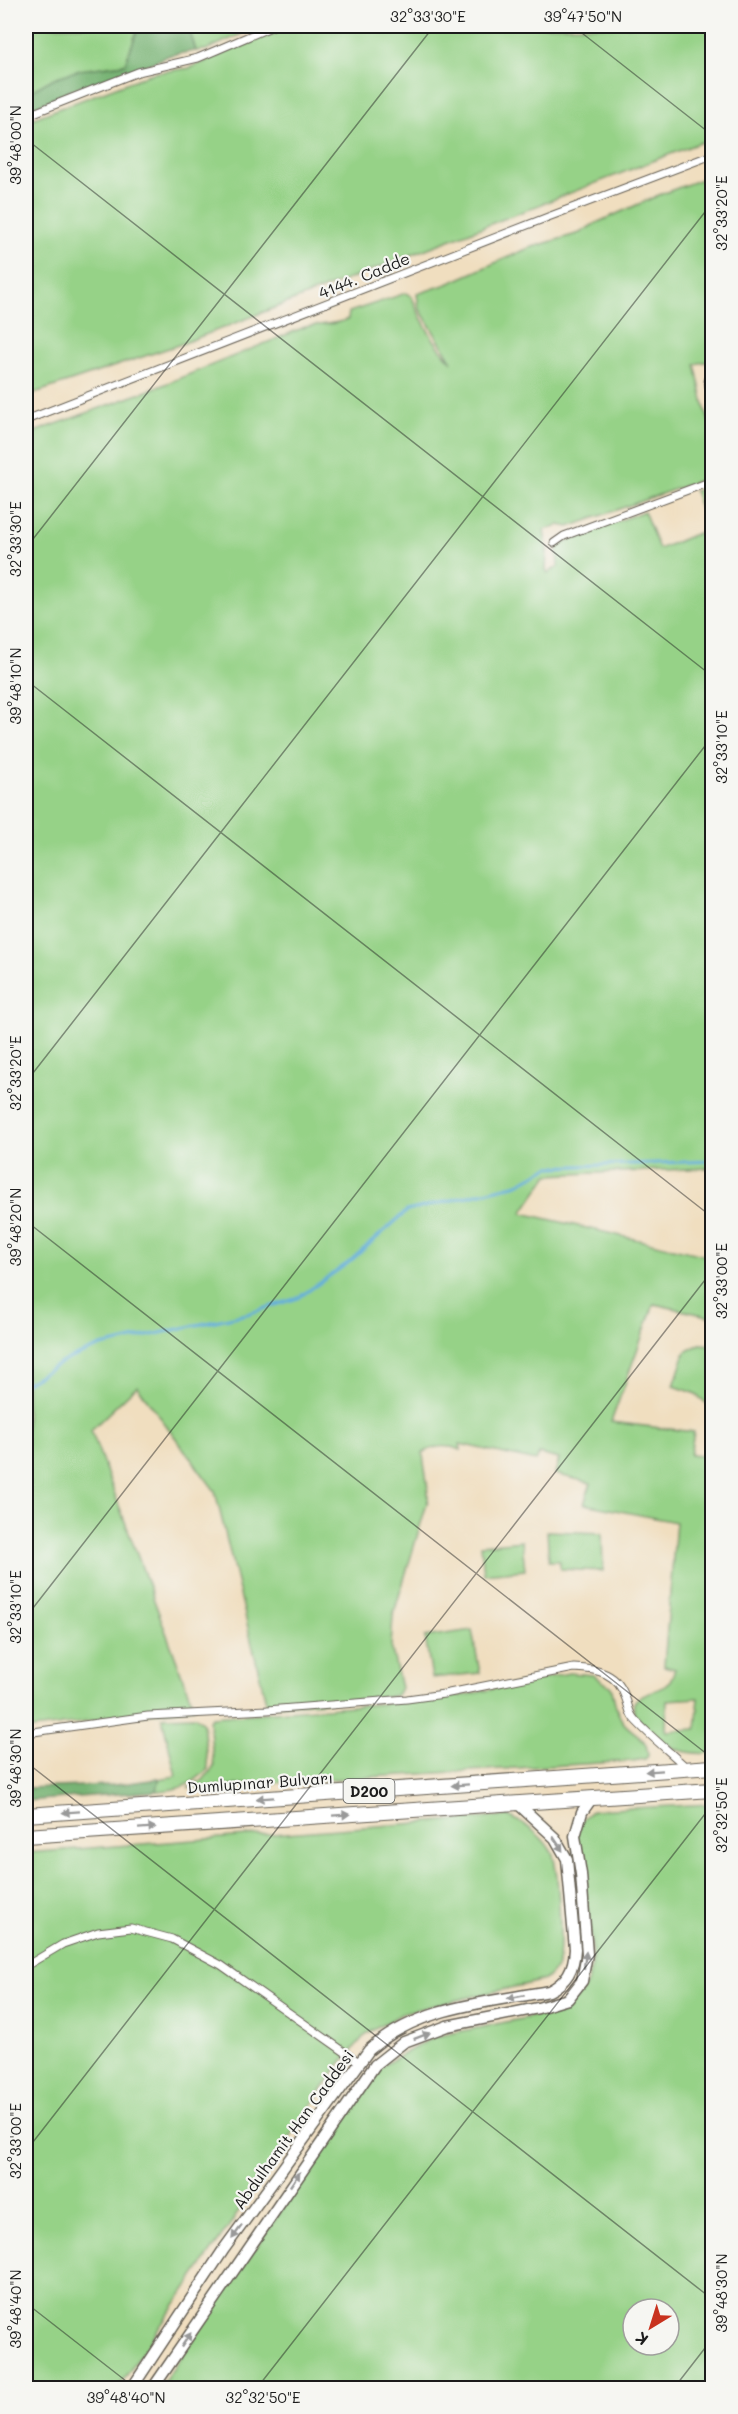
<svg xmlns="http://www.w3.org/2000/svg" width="738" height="2414" font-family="Mali,sans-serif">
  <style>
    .green { fill: #96d287; stroke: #597752; stroke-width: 1.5; fill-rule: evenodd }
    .forest { fill: #78b474; stroke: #4a6848; stroke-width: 1.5 }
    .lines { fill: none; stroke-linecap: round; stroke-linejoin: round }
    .stream { stroke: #64aedc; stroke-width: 3 }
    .street-casing { stroke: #666055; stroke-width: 9 }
    .secondary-casing { stroke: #666055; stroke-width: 13 }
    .highway-casing { stroke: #666055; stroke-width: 16 }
    .street { stroke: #fff; stroke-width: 7 }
    .secondary { stroke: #fff; stroke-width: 10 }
    .highway { stroke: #fff; stroke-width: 14 }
    .oneway { fill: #999 }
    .ticks { fill: none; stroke: #1c1c1c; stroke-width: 1.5; stroke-opacity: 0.45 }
    .labels { text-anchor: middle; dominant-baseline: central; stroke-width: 4.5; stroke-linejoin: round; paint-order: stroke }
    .shield { fill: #f6f6f2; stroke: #5d5d5c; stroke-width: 1.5 }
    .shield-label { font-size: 15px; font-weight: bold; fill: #1c1c1c }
    .street-label { font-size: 16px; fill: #1c1c1c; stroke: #f6f6f2 }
    .neatline { fill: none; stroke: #1c1c1c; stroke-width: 2 }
    .ticks-label { font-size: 15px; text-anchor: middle; fill: #1c1c1c }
  </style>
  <rect width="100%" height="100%" fill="#f6f6f2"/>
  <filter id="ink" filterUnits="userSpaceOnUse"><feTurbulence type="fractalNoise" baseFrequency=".0167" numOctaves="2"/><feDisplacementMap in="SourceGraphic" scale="12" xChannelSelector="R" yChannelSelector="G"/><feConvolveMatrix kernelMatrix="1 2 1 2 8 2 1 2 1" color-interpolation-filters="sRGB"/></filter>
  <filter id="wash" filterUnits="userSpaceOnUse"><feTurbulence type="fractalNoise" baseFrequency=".008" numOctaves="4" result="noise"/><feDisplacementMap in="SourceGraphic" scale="24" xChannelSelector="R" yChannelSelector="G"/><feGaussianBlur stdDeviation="1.35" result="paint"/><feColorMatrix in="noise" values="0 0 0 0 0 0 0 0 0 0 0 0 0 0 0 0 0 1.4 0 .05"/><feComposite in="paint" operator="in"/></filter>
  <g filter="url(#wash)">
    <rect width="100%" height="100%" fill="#f0debf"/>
    <g class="green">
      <path d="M26 26H139L125 64C82 69 64 73 26 94Z"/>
      <polygon points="188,26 259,26 206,50 196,51"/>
      <polygon points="295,26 712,26 712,138 184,343 32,394 26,402 26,121 153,73 190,68 268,34 290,30"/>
      <path d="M712 175V363L704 362 695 364 705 409 712 428V476L569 527 559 525 544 530 547 550 546 570 548 573 558 567 557 550 560 544 644 511 659 549 708 529 694 491 712 487V1168L548 1175 522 1213 712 1257V1317L654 1304 611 1422 694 1432 690 1455 712 1457V1753C700 1754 687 1753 676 1749 664 1745 629 1717 634 1703 639 1692 657 1692 666 1685 671 1682 673 1674 675 1669L664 1666 676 1522 584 1504 591 1483 555 1474 559 1459 539 1454 536 1461 460 1444 461 1450C447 1445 436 1445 423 1453 424 1470 429 1484 428 1500L393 1616 391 1646 401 1688 397 1695 377 1699 267 1706 215 1491 137 1386 91 1430 194 1708 26 1730V435L158 387 305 327C319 324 336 325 348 319L349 312 406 293 412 297C421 320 434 344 452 362L419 308 417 294 447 284 529 248 580 233 594 224 659 195ZM699 1698 696 1729 666 1731 667 1700Z"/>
      <polygon points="700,1344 712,1345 712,1408 694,1393 674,1386 685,1352"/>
      <polygon points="547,1531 602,1533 603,1571 560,1569 560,1561 549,1561"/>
      <polygon points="522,1541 525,1570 484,1574 481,1545"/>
      <polygon points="472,1630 480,1673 432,1678 425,1637"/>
      <path d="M569 1673 593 1675 611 1687C615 1699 615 1712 624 1723 635 1736 647 1735 648 1756L645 1759 633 1761 188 1788 202 1781 214 1767 209 1720 212 1717 429 1700 465 1695Z"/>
      <path d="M195 1716 203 1723 208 1769C192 1785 179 1790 157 1791L159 1779 176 1776 162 1717Z"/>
      <path d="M712 1804V2388H160L373 2076 385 2064 434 2037 554 2012 578 1996 586 1986 592 1966V1943L577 1834 582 1820 592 1810ZM633 2309H669V2345H633Z"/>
      <path d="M509 1816C526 1825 541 1834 551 1851 559 1864 563 1951 557 1966 555 1971 549 1976 545 1980L405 2012 366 2034 340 2064 118 2388H26V1853Z"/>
    </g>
    <g class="forest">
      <polygon points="139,26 188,26 196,51 170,55 149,64 71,90 26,111 26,94 54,78 79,70 125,64"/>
      <polygon points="159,1779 157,1791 26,1801 26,1788 114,1785"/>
    </g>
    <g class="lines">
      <polyline class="stream" points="26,1383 68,1359 101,1346 247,1314 298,1298 348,1263 407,1211 518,1184 549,1167 712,1161"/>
    </g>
  </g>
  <g filter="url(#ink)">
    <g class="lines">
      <defs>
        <g id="street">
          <polyline points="26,116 138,72 198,58 273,26"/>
          <polyline points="712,371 708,381 712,404"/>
          <polyline points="26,420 548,217 712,155"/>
          <polyline points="554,543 564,536 712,481"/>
          <path d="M26 1733 148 1716 267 1710 407 1699 444 1694 574 1668C598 1669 618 1673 626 1699 629 1707 629 1714 635 1720 651 1737 670 1752 687 1768"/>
          <polyline points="26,1966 63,1944 98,1932 131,1928 172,1939 221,1965 359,2062"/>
        </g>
        <g id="secondary">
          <path d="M132 2388 224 2249 369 2050C419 2006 486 2003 549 1991 567 1982 574 1969 575 1949L567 1859 555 1838 517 1803"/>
          <polyline points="153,2388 375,2065 404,2042 447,2026 538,2008 568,1999 582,1981 587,1954 581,1874 575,1836 582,1812 592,1798"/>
        </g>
        <g id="highway">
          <polyline points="26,1815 712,1767"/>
          <polyline points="26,1836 712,1790"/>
        </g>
      </defs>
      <use href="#street" class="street-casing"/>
      <use href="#secondary" class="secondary-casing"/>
      <use href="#highway" class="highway-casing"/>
      <use href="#street" class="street"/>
      <use href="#secondary" class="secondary"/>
      <use href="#highway" class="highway"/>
    </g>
    <defs><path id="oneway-solid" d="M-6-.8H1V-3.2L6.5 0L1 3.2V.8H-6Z" transform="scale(1.5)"/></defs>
    <g class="oneway">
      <use href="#oneway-solid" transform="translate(654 1771) rotate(176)"/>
      <use href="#oneway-solid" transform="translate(460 1785) rotate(176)"/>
      <use href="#oneway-solid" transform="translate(265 1798) rotate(176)"/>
      <use href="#oneway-solid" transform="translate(71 1812) rotate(176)"/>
      <use href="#oneway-solid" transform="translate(341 1815) rotate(-4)"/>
      <use href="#oneway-solid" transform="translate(147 1828) rotate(-4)"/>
      <use href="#oneway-solid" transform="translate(558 1844) rotate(56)"/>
      <use href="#oneway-solid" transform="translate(585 1960) rotate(-83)"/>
      <use href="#oneway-solid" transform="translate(516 1997) rotate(169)"/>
      <use href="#oneway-solid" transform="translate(422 2036) rotate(-21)"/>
      <use href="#oneway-solid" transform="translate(295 2179) rotate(-56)"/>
      <use href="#oneway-solid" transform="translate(237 2232) rotate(126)"/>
      <use href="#oneway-solid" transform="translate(186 2340) rotate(-56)"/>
    </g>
  </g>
  <path class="ticks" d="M573 26 712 135M26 139 712 676M26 548 434 26M26 680 712 1217M26 1082 712 203M26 1221 712 1758M26 1617 712 737M26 1762 712 2299M26 2151 712 1271M26 2303 135 2388M257 2388 712 1805M674 2388 712 2339"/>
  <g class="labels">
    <rect class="shield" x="343.5" y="1779" width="51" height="24" rx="4.5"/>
    <g class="shield-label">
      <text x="369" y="1791">D200</text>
    </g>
    <g class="street-label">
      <text transform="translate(364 275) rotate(-22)">4144. Cadde</text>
      <text transform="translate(260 1782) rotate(-4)">Dumlupınar Bulvarı</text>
      <text transform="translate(293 2129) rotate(-54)">Abdulhamit Han Caddesi</text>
    </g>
  </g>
  <rect width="738" height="2414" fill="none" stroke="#f6f6f2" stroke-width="66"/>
  <g transform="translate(651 2327) rotate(218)"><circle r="28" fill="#f6f6f2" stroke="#9f9f9c" stroke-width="1.5"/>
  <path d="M0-4.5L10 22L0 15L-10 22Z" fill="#c8321e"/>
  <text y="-9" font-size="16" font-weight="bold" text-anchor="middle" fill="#1c1c1c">K</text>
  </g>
  <rect x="33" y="33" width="672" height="2348" class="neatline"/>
  <g class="ticks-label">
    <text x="428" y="22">32°33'30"E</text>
    <text x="583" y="22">39°47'50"N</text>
    <text transform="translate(16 145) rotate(-90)" y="5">39°48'00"N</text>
    <text transform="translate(722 213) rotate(-90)" y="5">32°33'20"E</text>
    <text transform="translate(16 539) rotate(-90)" y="5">32°33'30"E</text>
    <text transform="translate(16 686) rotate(-90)" y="5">39°48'10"N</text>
    <text transform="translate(722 747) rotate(-90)" y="5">32°33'10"E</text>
    <text transform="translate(16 1073) rotate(-90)" y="5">32°33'20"E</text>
    <text transform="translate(16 1227) rotate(-90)" y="5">39°48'20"N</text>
    <text transform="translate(722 1281) rotate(-90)" y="5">32°33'00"E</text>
    <text transform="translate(16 1607) rotate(-90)" y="5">32°33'10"E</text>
    <text transform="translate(16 1768) rotate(-90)" y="5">39°48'30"N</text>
    <text transform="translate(722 1815) rotate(-90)" y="5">32°32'50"E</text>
    <text transform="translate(16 2141) rotate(-90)" y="5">32°33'00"E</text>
    <text transform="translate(722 2293) rotate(-90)" y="5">39°48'30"N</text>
    <text transform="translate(16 2309) rotate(-90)" y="5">39°48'40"N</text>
    <text x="126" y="2403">39°48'40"N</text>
    <text x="263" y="2403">32°32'50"E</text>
  </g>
</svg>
